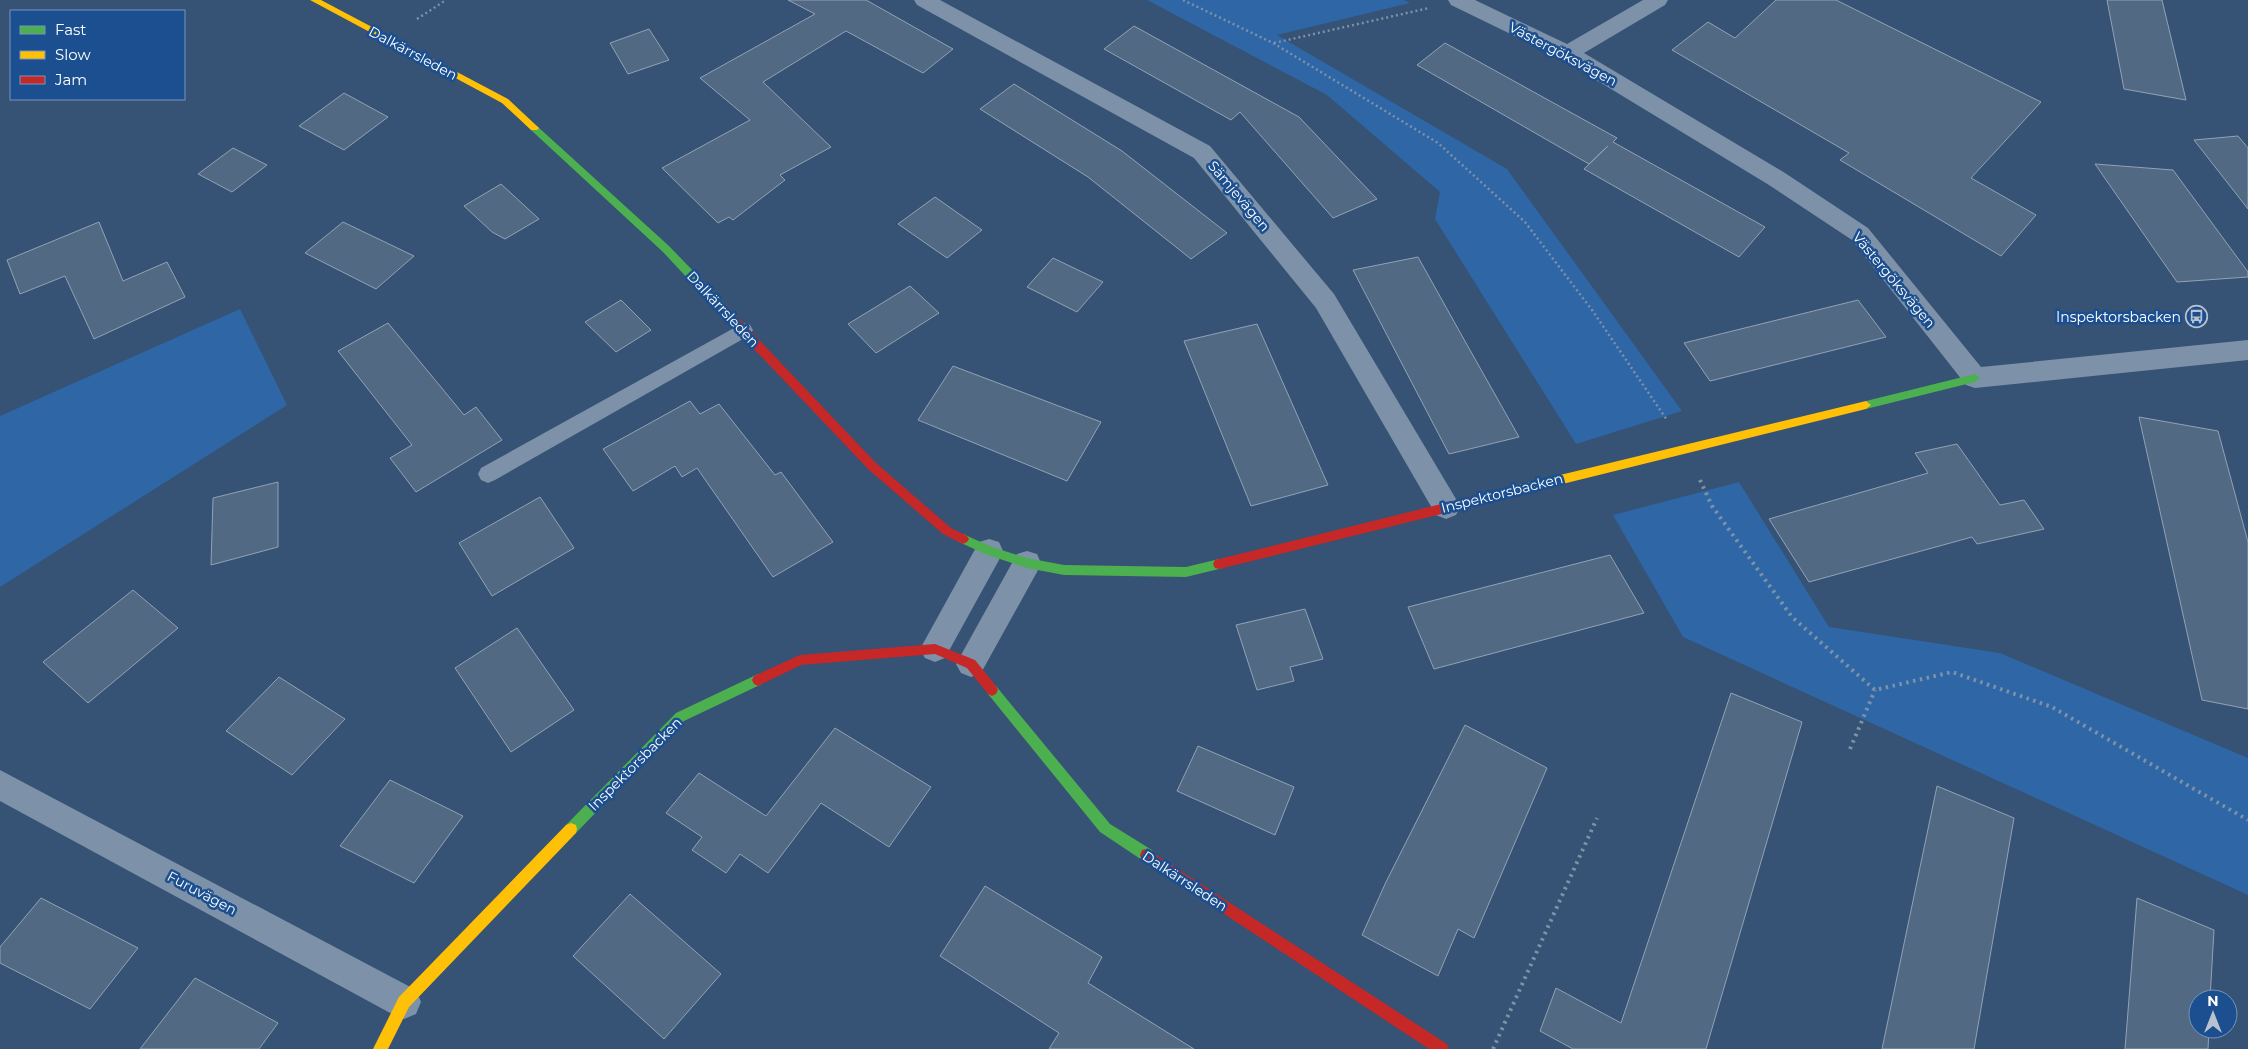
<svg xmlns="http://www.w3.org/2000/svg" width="2248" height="1049" font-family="Montserrat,sans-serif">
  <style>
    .green { fill: #2f66a5 }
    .building { fill: #526984; stroke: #92a2b6 }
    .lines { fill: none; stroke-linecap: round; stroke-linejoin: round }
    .path-far1 { stroke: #7d92a8; stroke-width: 2.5; stroke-dasharray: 2 3; stroke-linecap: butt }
    .path { stroke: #7d92a8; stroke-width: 4; stroke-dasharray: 2.5 4.5; stroke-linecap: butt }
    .lane { fill: #7d92a8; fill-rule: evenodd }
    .street { fill: #7d92a8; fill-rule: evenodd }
    .fast { fill: #4caf50; fill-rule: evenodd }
    .slow { fill: #ffc107; fill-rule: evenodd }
    .jam { fill: #c62828; fill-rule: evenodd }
    .labels { text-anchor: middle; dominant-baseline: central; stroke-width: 5; stroke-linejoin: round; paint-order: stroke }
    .street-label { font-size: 14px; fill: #fff; stroke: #1b4f8f }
    .poi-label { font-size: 14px; fill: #fff; stroke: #1b4f8f; text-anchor: end }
  </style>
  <rect width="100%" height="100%" fill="#365274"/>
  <g class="green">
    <polygon points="1147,0 1404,0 1410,3 1277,35 1507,169 1682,411 1576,444 1435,219 1440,192 1327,95"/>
    <polygon points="240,309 287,405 0,587 0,416"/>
    <polygon points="1739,482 1829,627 2000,653 2248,758 2248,895 1683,637 1613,515"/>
  </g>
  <g class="building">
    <polygon points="788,0 866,0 953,49 923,73 846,31 763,82 831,147 780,175 785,180 733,220 729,217 718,223 662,168 750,120 700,78 815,14"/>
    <polygon points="1776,0 1836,0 2041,102 1971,178 2036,215 2001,256 1840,160 1849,153 1672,50 1708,22 1735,38"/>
    <polygon points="2107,0 2162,0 2186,100 2124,89"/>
    <polygon points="1134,26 1299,117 1377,199 1333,218 1240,112 1231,120 1104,49"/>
    <polygon points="649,29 669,60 628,74 610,43"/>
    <polygon points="1445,43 1617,138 1613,142 1765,227 1739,257 1584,169 1608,146 1589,164 1417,65"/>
    <polygon points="1014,84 1122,151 1227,233 1191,259 1088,177 980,109"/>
    <polygon points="344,93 388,117 344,150 299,126"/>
    <polygon points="2238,136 2248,148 2248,209 2194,140"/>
    <polygon points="233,148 267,165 232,192 198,174"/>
    <polygon points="2095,164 2173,170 2248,272 2248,277 2177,282"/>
    <polygon points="501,184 539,219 505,239 492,232 464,206"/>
    <polygon points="935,197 982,230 947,258 898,224"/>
    <polygon points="99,222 123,281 167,262 185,297 94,339 65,276 20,294 7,260"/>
    <polygon points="343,222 414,256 376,289 305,253"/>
    <polygon points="1418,257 1466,343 1519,437 1449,454 1353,270"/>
    <polygon points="1053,258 1103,282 1077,312 1027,287"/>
    <polygon points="910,286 939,313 876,353 848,324"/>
    <polygon points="621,300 651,330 616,352 585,322"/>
    <polygon points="1858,300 1886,337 1710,381 1684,343"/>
    <polygon points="388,323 464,415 476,407 502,440 416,492 390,458 412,445 338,351"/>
    <polygon points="1257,324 1328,485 1251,506 1184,341"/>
    <polygon points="953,366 1101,422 1067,481 918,420"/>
    <polygon points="690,401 700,414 719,404 775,475 781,472 833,542 773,577 697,468 682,477 675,466 633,491 603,449"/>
    <polygon points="2139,417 2218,431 2248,542 2248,709 2202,700"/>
    <polygon points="1957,444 2000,505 2024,500 2044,529 1977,544 1972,537 1809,582 1769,519 1928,473 1915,453"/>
    <polygon points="278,482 278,547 211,565 213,498"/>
    <polygon points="540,497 574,548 492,596 459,543"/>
    <polygon points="1610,555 1644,613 1434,669 1408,607"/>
    <polygon points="133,590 178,628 88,703 43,662"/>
    <polygon points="1305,609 1323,659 1290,667 1294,681 1257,690 1236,625"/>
    <polygon points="517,628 574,710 511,752 455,668"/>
    <polygon points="279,677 345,719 292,775 226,731"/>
    <polygon points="1731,693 1802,722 1706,1049 1573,1049 1540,1031 1556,988 1621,1023"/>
    <polygon points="1465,725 1547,768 1474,938 1458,929 1438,976 1362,935 1386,882"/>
    <polygon points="835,728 931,787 889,847 821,803 768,873 740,854 726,873 692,850 702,837 666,813 699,773 766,816"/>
    <polygon points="1198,746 1294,787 1275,835 1177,791"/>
    <polygon points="390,780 463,816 414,883 340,846"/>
    <polygon points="1937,786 2014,818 1974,1049 1882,1049"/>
    <polygon points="985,886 1102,957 1088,983 1194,1049 1049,1049 1059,1033 940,956"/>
    <polygon points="630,894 721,974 664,1039 573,956"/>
    <polygon points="41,898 138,948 90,1009 0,963 0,947"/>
    <polygon points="2137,898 2214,930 2210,999 2198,999 2198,1029 2209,1029 2208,1049 2125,1049"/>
    <polygon points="195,978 278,1023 259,1049 140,1049"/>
  </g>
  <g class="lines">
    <g class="path-far1">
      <polyline points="1183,0 1273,43 1438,143 1525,222 1592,310 1667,420"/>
      <polyline points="417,19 446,0"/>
      <polyline points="1274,43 1429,8"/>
    </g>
    <g class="path">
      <polyline points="1700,480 1712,506 1792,617 1875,690 1952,672 2052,707 2248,820"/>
      <polyline points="1850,749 1875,690"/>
      <polyline points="1493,1049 1597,818"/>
    </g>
    <polygon class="lane" points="743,323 750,325 753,330 750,335 495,480 488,483 481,480 478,474 481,468"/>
    <g class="street">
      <polygon points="914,0 940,0 1210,146 1334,294 1456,499 1460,507 1456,515 1446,519 1436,515 1316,308 1194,158 917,5"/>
      <polygon points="1448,0 1475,0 1567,44 1643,0 1668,0 1665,5 1584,53 1785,173 1868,228 1981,367 2248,340 2248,360 1975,388 1966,385 1852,240 1769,185 1560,58 1451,5"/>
      <polygon points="989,539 999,542 1003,551 999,560 945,658 935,662 925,658 920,649 925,640 979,542"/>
      <polygon points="1027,551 1037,554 1041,563 1037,572 981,673 971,677 961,673 956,664 961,655 1017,554"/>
      <polygon points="0,770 416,990 421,1002 416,1014 404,1019 392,1014 0,801"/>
    </g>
    <g class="fast">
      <polygon points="534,125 537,126 669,246 727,306 728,309 727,312 719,312 663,252 531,130 531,126"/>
      <polygon points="1975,374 1980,378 1975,382 1866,409 1861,405 1866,401"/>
      <polygon points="963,534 992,547 1027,558 1064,565 1186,567 1219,559 1223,560 1225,564 1223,568 1219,569 1186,577 1064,575 1027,568 985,554 959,542 957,539 959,536"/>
      <polygon points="758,674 762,676 764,680 762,684 684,721 576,833 571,835 566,833 565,829 566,825 676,713"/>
      <polygon points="992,684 996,686 1110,824 1152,850 1154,855 1152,860 1147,861 1142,860 1100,832 988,694 986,690 988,686"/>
    </g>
    <g class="slow">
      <polygon points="310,0 321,0 508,99 539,128 537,130 531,130 502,103"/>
      <polygon points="1866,401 1871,405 1866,409 1506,498 1502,496 1500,493 1502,490 1506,488"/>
      <polygon points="571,823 576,825 577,829 576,833 409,1007 388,1049 373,1049 399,997 566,825"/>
    </g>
    <g class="jam">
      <polygon points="723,305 727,306 876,463 951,528 967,536 969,539 967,542 963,544 943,534 868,469 719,312 718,309"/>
      <polygon points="1506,488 1510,490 1512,493 1510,496 1506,498 1219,569 1215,568 1213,564 1215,560 1219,559"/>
      <polygon points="935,644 975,660 996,686 998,690 996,694 992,696 988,694 967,668 935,654 801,665 758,686 754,684 752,680 754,676 800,655"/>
      <polygon points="1147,849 1447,1044 1449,1049 1429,1049 1142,860 1140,855 1142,850"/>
    </g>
  </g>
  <defs>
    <symbol id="bus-ring" viewBox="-11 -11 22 22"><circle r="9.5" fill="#1b4f8f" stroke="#b9c2ce" stroke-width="1.5"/><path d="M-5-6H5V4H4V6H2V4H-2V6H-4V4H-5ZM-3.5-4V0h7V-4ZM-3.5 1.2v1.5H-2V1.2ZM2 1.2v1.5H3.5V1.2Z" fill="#b9c2ce"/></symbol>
  </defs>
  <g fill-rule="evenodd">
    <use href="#bus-ring" x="2184" y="304" width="25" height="25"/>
  </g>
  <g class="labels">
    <g class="street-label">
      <text transform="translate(413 53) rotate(28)">Dalkärrsleden</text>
      <text transform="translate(1563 54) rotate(28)">Västergöksvägen</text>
      <text transform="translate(1239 196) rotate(50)">Sämjevägen</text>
      <text transform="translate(1894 280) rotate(50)">Västergöksvägen</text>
      <text transform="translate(723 309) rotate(47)">Dalkärrsleden</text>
      <text transform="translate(1502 493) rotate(-14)">Inspektorsbacken</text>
      <text transform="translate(635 764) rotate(-45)">Inspektorsbacken</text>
      <text transform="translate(1185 881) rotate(33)">Dalkärrsleden</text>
      <text transform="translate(202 893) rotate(28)">Furuvägen</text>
    </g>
    <g class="poi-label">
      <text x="2181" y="317">Inspektorsbacken</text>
    </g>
  </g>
  <rect x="10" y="10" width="175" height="90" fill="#1b4f8f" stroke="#7695bc"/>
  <rect x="20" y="26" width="25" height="8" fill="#4caf50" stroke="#7695bc"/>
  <text x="55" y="35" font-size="15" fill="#ffffff">Fast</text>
  <rect x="20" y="51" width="25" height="8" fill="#ffc107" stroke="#7695bc"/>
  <text x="55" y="60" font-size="15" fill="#ffffff">Slow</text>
  <rect x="20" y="76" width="25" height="8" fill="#c62828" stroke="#7695bc"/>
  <text x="55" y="85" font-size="15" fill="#ffffff">Jam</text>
  <g transform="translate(2213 1014)"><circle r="24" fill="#1b4f8f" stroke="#7695bc"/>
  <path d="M0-4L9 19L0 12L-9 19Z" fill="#b9c2ce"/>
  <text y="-8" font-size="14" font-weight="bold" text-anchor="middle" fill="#ffffff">N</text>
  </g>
</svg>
